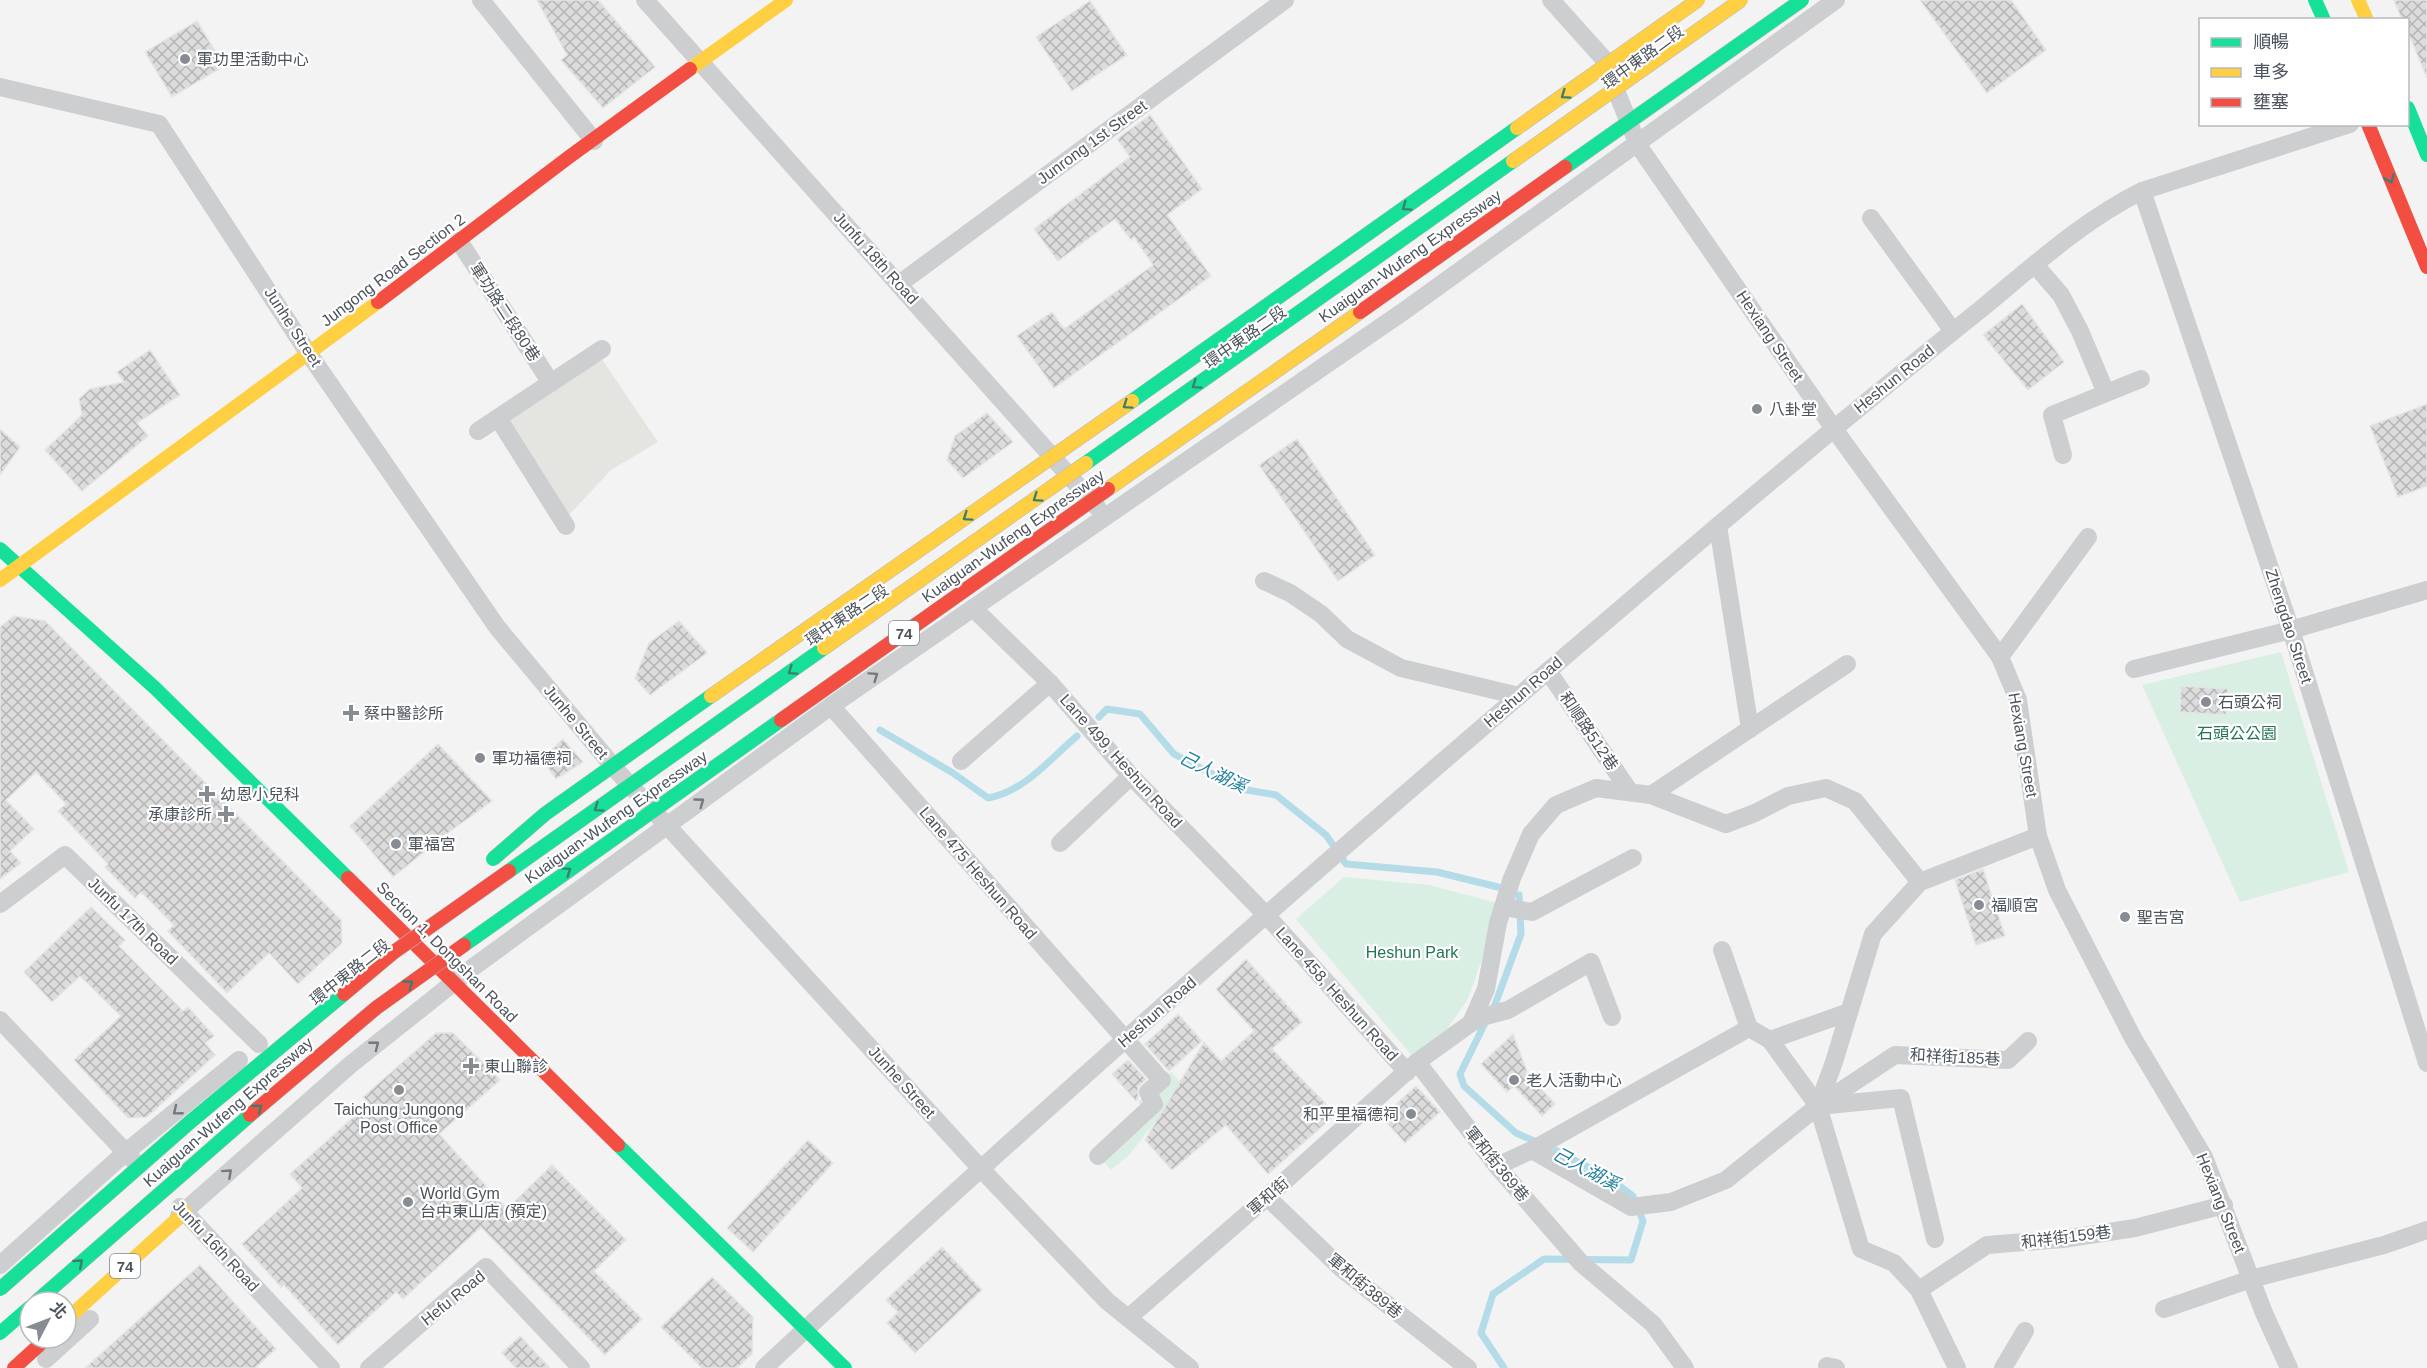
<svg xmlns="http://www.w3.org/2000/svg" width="2427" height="1368" font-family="Arial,'Noto Sans TC',sans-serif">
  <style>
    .commercial { fill: #e4e4e1 }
    .green { fill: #daefe3 }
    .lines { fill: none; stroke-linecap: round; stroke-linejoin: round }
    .stream { stroke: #b4dbe8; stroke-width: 7 }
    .building { fill: url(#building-cross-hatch); stroke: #e4e5e5; stroke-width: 1.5 }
    .street { stroke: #cdced0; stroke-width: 18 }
    .fast { stroke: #16e098; stroke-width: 14 }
    .slow { stroke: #ffcf43; stroke-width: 14 }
    .jam { stroke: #f24e42; stroke-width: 14 }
    .fast-bridge-casing { stroke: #b9bdc1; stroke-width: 15; stroke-linecap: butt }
    .slow-bridge-casing { stroke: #b9bdc1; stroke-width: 15; stroke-linecap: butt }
    .jam-bridge-casing { stroke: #b9bdc1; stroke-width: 15; stroke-linecap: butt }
    .fast-bridge { stroke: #16e098; stroke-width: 14 }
    .slow-bridge { stroke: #ffcf43; stroke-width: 14 }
    .jam-bridge { stroke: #f24e42; stroke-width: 14 }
    .oneway { stroke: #3c7e6f }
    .oneway2 { stroke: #737980 }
    .poi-dot { fill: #868c92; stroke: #fff; stroke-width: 2 }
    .labels { text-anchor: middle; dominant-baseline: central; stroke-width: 4.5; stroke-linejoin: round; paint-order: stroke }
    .shield { fill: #fff; stroke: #82878e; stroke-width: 1.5 }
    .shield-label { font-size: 15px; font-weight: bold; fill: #4c545d }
    .street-label { font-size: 16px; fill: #4c545d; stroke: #fff }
    .poi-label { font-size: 16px; fill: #4c545d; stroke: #fff; text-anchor: start }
    .park-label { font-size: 16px; fill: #237750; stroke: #fff }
    .water-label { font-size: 18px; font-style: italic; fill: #1e7f9d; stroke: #fff }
  </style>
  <defs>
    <pattern id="building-cross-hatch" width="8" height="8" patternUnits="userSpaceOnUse" patternTransform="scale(1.5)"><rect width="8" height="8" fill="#dcdcdd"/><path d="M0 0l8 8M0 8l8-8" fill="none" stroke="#b5b5b6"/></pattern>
  </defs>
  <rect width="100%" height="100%" fill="#f3f3f3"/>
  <polygon class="commercial" points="601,358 658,442 611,470 567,517 506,418"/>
  <g class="green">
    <polygon points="2281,652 2349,872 2240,902 2142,685"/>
    <polygon points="1344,877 1429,885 1501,904 1468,999 1447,1029 1414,1058 1296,919"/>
    <polygon points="1171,1072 1189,1091 1159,1117 1129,1155 1111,1170 1095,1152 1142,1107 1138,1102"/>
  </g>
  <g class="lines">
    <g class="stream">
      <polyline points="1099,717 1107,709 1140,714 1174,754 1241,789 1276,795 1326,835 1346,864 1437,872 1498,887"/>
      <path d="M880 730 953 773 988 798C1024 792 1051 758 1077 736"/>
      <polyline points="1493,1010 1521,934 1519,895"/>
      <polyline points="1487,1019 1460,1074 1464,1086 1516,1133 1553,1149 1609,1178 1633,1196 1643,1221 1631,1260 1544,1259 1493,1294 1481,1333 1504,1368"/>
    </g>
  </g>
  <g class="building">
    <polygon points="537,0 598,0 655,67 603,108 561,60 567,55"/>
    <polygon points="1920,0 2011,0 2046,50 1987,93"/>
    <polygon points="2394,0 2427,0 2427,78 2408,32 2408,20 2402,20"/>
    <polygon points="1090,1 1127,55 1072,91 1036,37"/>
    <polygon points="197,21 224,66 172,97 145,52"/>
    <polygon points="1150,115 1202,189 1167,215 1211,276 1054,388 1017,336 1052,312 1064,329 1153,265 1134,237 1131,240 1115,219 1058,261 1034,229 1130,157 1117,139"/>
    <polygon points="2022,304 2064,362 2028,390 1983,335"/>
    <polygon points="150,350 180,395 137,423 148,436 82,491 45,450 82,415 79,399 90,389 124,382 117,372"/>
    <polygon points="2427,404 2427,486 2398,497 2370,426"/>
    <polygon points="987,413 1013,442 963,478 947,460 955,436"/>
    <polygon points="0,429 20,447 0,475"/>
    <polygon points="1297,439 1375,555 1338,581 1259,465"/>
    <polygon points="14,616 45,621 341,920 342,943 298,984 269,953 227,993 168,931 174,925 141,892 135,898 105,867 108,864 58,811 66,804 36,772 6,800 34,829 10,851 21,863 0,879 0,627"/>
    <polygon points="679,621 707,653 650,695 635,678 649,643"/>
    <polygon points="2181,686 2228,689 2226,715 2180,712"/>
    <polygon points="563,739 583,762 556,779 542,759"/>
    <polygon points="438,744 492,801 445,835 393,877 350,826"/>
    <polygon points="1983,869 2005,936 1976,945 1955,880"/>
    <polygon points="91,907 125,940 119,946 183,1011 188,1007 214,1036 205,1043 215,1055 147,1117 128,1118 74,1060 121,1016 80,976 52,1002 24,972"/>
    <polygon points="1246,959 1302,1022 1272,1049 1336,1114 1268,1174 1226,1125 1172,1170 1145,1140 1204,1042 1221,1061 1254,1031 1216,989"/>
    <polygon points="1178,1014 1202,1041 1169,1071 1145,1044"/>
    <polygon points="436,1033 453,1033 500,1080 439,1134 507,1209 552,1165 626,1240 594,1271 642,1319 605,1355 481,1227 403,1299 396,1292 338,1345 284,1285 281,1287 242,1244 302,1188 290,1174 369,1103 363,1097"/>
    <polygon points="1513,1034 1528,1074 1555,1104 1542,1116 1514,1086 1507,1092 1481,1064"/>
    <polygon points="1128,1060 1146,1079 1138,1087 1138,1098 1136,1101 1112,1074"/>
    <polygon points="1416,1086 1440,1112 1405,1143 1382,1117"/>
    <polygon points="808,1140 833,1163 753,1252 727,1228"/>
    <polygon points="942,1247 982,1290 915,1353 887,1323 898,1312 886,1300"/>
    <polygon points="200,1265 276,1349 255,1368 85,1368"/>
    <polygon points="712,1277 753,1317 752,1354 737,1368 702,1368 661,1327"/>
    <polygon points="520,1336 550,1368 516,1368 502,1353"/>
  </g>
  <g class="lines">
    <g class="street">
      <polyline points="481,0 594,141"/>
      <polyline points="645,0 1097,507"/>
      <polyline points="1551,0 1603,58 1638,145 1834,429 2000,657 2018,700 2038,836 2057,890 2133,1038 2204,1157 2264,1313 2289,1368"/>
      <polyline points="0,87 159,124 309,354 497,627 618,772 982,1170 1107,1301 1190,1368"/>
      <polyline points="2142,191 2291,630 2427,1063"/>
      <polyline points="1871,218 1953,331"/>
      <polyline points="459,241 551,383"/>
      <polyline points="2035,265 2061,295 2080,331 2106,393"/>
      <polyline points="899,284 1285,0"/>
      <polyline points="498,418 566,526"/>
      <polyline points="478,431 602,349"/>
      <polyline points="2063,455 2052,415 2141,379"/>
      <polyline points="1718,526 1750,729"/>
      <polyline points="1264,581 1290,593 1321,614 1347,639 1401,668 1519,696"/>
      <polyline points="973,608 1050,683 1131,776 1267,916 1407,1072"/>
      <polyline points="2000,657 2088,537"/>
      <polyline points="2134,669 2291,630 2427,590"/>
      <polyline points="1548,671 1630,792"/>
      <polyline points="831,706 1156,1074"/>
      <polyline points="961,761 1050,683"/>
      <polyline points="1651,795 1847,664"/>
      <polyline points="1060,843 1131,776"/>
      <polyline points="0,904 65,855 259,1044"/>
      <polyline points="1503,907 1532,912 1633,858"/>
      <polyline points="1722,950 1749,1028 1770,1040 1818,1106 1901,1098 1935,1239"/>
      <polyline points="0,1020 133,1160"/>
      <polyline points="1471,1023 1482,1017 1508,1010 1591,962 1612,1017"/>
      <polyline points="1770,1040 1849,1012"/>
      <polyline points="1417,1062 1497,1166 1581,1263 1653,1324 1685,1368"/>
      <polyline points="1532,1150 1749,1028"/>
      <polyline points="1098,1156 1154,1104 1148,1092 1162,1080 1158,1077"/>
      <polyline points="1497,1166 1532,1150 1631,1207 1671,1202 1726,1180 1818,1106 1895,1055 2008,1060 2028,1041"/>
      <polyline points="1267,1197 1342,1269 1468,1368"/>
      <polyline points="180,1207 331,1368"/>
      <polyline points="179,1216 350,1065 472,968 831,706 1404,311 1836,0"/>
      <polyline points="0,1265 126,1152 239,1060"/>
      <polyline points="1919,1290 1987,1245 2063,1239 2135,1228 2224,1205"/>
      <polyline points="2164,1309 2251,1279 2384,1245 2427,1230"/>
      <polyline points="1128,1318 1267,1197 1417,1062 1471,1023 1486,989 1498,923 1512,878 1531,834 1556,805 1596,788 1651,795 1726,824 1755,813 1788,796 1826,788 1855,801 1920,882"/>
      <polyline points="46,1359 90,1319"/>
      <polyline points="1827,1366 1836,1368"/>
      <polyline points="369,1368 486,1267 581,1368"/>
      <path d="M764 1368C1068 1084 1383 811 1700 541 1792 463 1886 385 1981 309 2032 267 2083 220 2142 191L2350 124"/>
      <polyline points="1957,1368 1919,1290 1894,1263 1861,1249 1818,1106 1834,1062 1873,934 1920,882 2038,836"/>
      <polyline points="2003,1368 2025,1331"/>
    </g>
    <g class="fast">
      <polyline points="2315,0 2324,20"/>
      <polyline points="2408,108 2427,155"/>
      <polyline points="0,549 155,688 348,878"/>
      <polyline points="618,1145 845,1368"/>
      <polyline points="0,1333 30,1307"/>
    </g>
    <g class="slow">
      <polyline points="2358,0 2367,20"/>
      <polyline points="690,69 786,0"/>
      <polyline points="0,580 378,302"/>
      <polyline points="66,1320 185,1212"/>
    </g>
    <g class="jam">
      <polyline points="2368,124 2427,267"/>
      <polyline points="378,302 569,157 690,69"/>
      <polyline points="348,878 618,1145"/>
      <polyline points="14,1368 47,1338"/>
    </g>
    <defs>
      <g id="fast-bridge">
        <polyline points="1565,167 1802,0"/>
        <polyline points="1132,401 1517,128"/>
        <polyline points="1086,463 1513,161"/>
        <polyline points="493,859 545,814 711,696"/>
        <polyline points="509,871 824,648"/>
        <polyline points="464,945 781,720"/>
        <polyline points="0,1289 190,1122 344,994"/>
        <polyline points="36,1302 250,1115"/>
      </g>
      <g id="slow-bridge">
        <polyline points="1517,128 1698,0"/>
        <polyline points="1513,161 1741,0"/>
        <polyline points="1108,489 1360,312"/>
        <polyline points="824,648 1086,463"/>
        <polyline points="711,696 1132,401"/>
      </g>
      <g id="jam-bridge">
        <polyline points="1360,312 1565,167"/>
        <polyline points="781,720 1108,489"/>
        <polyline points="344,994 394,952 509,871"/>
        <polyline points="250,1115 376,1008 464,945"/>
      </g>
    </defs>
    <use href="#fast-bridge" class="fast-bridge-casing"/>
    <use href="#slow-bridge" class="slow-bridge-casing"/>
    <use href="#jam-bridge" class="jam-bridge-casing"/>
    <use href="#fast-bridge" class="fast-bridge"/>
    <use href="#slow-bridge" class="slow-bridge"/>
    <use href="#jam-bridge" class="jam-bridge"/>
  </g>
  <defs><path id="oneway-chevron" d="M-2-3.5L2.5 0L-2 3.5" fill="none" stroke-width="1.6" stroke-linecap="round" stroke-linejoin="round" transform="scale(1.5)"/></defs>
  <g class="oneway">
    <use href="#oneway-chevron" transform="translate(1565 95) rotate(145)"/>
    <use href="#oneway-chevron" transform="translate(2390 179) rotate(67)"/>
    <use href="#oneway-chevron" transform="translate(1406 207) rotate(145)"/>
    <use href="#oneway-chevron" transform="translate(1196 385) rotate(145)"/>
    <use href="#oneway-chevron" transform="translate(1127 405) rotate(145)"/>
    <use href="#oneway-chevron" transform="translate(1037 498) rotate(145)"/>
    <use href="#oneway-chevron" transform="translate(967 517) rotate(145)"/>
    <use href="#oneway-chevron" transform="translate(792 671) rotate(145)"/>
    <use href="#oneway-chevron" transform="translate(598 808) rotate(145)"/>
    <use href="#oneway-chevron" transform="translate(567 871) rotate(-35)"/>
    <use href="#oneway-chevron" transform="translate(409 984) rotate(-36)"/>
    <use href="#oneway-chevron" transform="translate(258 1108) rotate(-40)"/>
    <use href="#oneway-chevron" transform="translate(79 1263) rotate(-41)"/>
  </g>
  <g class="oneway2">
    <use href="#oneway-chevron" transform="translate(874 676) rotate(-35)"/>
    <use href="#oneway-chevron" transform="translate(700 802) rotate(-36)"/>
    <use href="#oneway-chevron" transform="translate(375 1045) rotate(-38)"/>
    <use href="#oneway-chevron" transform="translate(177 1111) rotate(141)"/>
    <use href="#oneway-chevron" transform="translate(228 1173) rotate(-42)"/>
  </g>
  <g class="poi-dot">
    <circle cx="185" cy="59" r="6"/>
    <circle cx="1757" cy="409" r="6"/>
    <circle cx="2206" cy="702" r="6"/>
    <path d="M348 704h6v6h6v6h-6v6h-6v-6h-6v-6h6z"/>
    <circle cx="480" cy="758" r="6"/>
    <path d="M204 785h6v6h6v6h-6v6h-6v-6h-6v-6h6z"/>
    <path d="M223 805h6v6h6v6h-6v6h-6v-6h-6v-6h6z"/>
    <circle cx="396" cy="844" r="6"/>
    <circle cx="1979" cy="905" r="6"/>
    <circle cx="2125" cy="917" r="6"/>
    <path d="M468 1057h6v6h6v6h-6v6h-6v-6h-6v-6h6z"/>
    <circle cx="1514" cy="1080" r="6"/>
    <circle cx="399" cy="1090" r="6"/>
    <circle cx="1411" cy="1114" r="6"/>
    <circle cx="408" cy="1202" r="6"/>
  </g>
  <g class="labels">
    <g class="shield">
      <rect x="889" y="621" width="30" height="24" rx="4.5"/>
      <rect x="110" y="1254" width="30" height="24" rx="4.5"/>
    </g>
    <g class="shield-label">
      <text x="904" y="633">74</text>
      <text x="125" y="1266">74</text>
    </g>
    <g class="street-label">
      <text transform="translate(1643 57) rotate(-36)">環中東路二段</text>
      <text transform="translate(1092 142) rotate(-36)">Junrong 1st Street</text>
      <text transform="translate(1410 256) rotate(-35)">Kuaiguan-Wufeng Expressway</text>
      <text transform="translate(876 258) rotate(48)">Junfu 18th Road</text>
      <text transform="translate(393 270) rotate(-37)">Jungong Road Section 2</text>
      <text transform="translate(505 312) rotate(57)">軍功路二段80巷</text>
      <text transform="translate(293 327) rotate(57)">Junhe Street</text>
      <text transform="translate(1770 336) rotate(56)">Hexiang Street</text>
      <text transform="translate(1245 337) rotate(-35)">環中東路二段</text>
      <text transform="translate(1894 379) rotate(-39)">Heshun Road</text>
      <text transform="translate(1013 536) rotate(-35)">Kuaiguan-Wufeng Expressway</text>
      <text transform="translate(847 615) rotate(-34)">環中東路二段</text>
      <text transform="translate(2289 626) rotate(72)">Zhengdao Street</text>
      <text transform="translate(1523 692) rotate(-41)">Heshun Road</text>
      <text transform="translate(576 722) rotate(50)">Junhe Street</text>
      <text transform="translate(1589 731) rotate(56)">和順路512巷</text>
      <text transform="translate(2023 745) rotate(80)">Hexiang Street</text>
      <text transform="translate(1121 761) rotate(48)">Lane 499, Heshun Road</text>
      <text transform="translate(616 817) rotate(-35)">Kuaiguan-Wufeng Expressway</text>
      <text transform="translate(978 873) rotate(49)">Lane 475 Heshun Road</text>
      <text transform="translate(133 921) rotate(44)">Junfu 17th Road</text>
      <text transform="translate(447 952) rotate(45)">Section 1, Dongshan Road</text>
      <text transform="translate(350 972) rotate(-38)">環中東路二段</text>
      <text transform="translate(1337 994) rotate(48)">Lane 458, Heshun Road</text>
      <text transform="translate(1157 1012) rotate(-41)">Heshun Road</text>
      <text transform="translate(1955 1057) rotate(3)">和祥街185巷</text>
      <text transform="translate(902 1082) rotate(48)">Junhe Street</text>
      <text transform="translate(228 1112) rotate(-41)">Kuaiguan-Wufeng Expressway</text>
      <text transform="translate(1497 1164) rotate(51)">軍和街369巷</text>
      <text transform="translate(1268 1196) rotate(-41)">軍和街</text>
      <text transform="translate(2221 1203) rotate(68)">Hexiang Street</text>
      <text transform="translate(2066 1237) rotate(-7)">和祥街159巷</text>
      <text transform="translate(216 1246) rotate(47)">Junfu 16th Road</text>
      <text transform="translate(1365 1286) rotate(40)">軍和街389巷</text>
      <text transform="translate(453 1298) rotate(-39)">Hefu Road</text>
    </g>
    <g class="poi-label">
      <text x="197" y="59">軍功里活動中心</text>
      <text x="1769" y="409">八卦堂</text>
      <text x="2218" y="702">石頭公祠</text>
      <text x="364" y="713">蔡中醫診所</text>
      <text x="492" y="758">軍功福德祠</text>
      <text x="220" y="794">幼恩小兒科</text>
      <text x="212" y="814" text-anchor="end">承康診所</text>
      <text x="408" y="844">軍福宮</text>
      <text x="1991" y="905">福順宮</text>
      <text x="2137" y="917">聖吉宮</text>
      <text x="484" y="1066">東山聯診</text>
      <text x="1526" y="1080">老人活動中心</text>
      <text x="399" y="1109" text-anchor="middle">Taichung Jungong<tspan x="399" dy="18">Post Office</tspan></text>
      <text x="1399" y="1114" text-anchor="end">和平里福德祠</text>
      <text x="420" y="1193">World Gym<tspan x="420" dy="18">台中東山店 (預定)</tspan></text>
    </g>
    <g class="park-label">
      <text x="2237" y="733">石頭公公園</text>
      <text x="1412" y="952">Heshun Park</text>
    </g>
    <g class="water-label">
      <text transform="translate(1213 772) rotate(26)">己人湖溪</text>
      <text transform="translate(1586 1169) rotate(28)">己人湖溪</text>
    </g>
  </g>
  <rect x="2199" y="18" width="210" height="108" fill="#ffffff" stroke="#b7bbbe" stroke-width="1.5"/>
  <rect x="2211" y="38" width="30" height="9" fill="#16e098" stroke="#b7bbbe" stroke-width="1.5"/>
  <text x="2253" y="48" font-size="18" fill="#4c545d">順暢</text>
  <rect x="2211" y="68" width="30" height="9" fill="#ffcf43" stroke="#b7bbbe" stroke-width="1.5"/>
  <text x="2253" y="78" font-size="18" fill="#4c545d">車多</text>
  <rect x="2211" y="98" width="30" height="9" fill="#f24e42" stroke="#b7bbbe" stroke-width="1.5"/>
  <text x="2253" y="108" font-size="18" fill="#4c545d">壅塞</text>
  <g transform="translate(48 1320) rotate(48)"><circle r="28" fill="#ffffff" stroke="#b7bbbe" stroke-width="1.5"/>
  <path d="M0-4.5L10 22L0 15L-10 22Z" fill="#868c92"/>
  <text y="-9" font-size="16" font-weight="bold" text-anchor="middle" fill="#4c545d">北</text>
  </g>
</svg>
